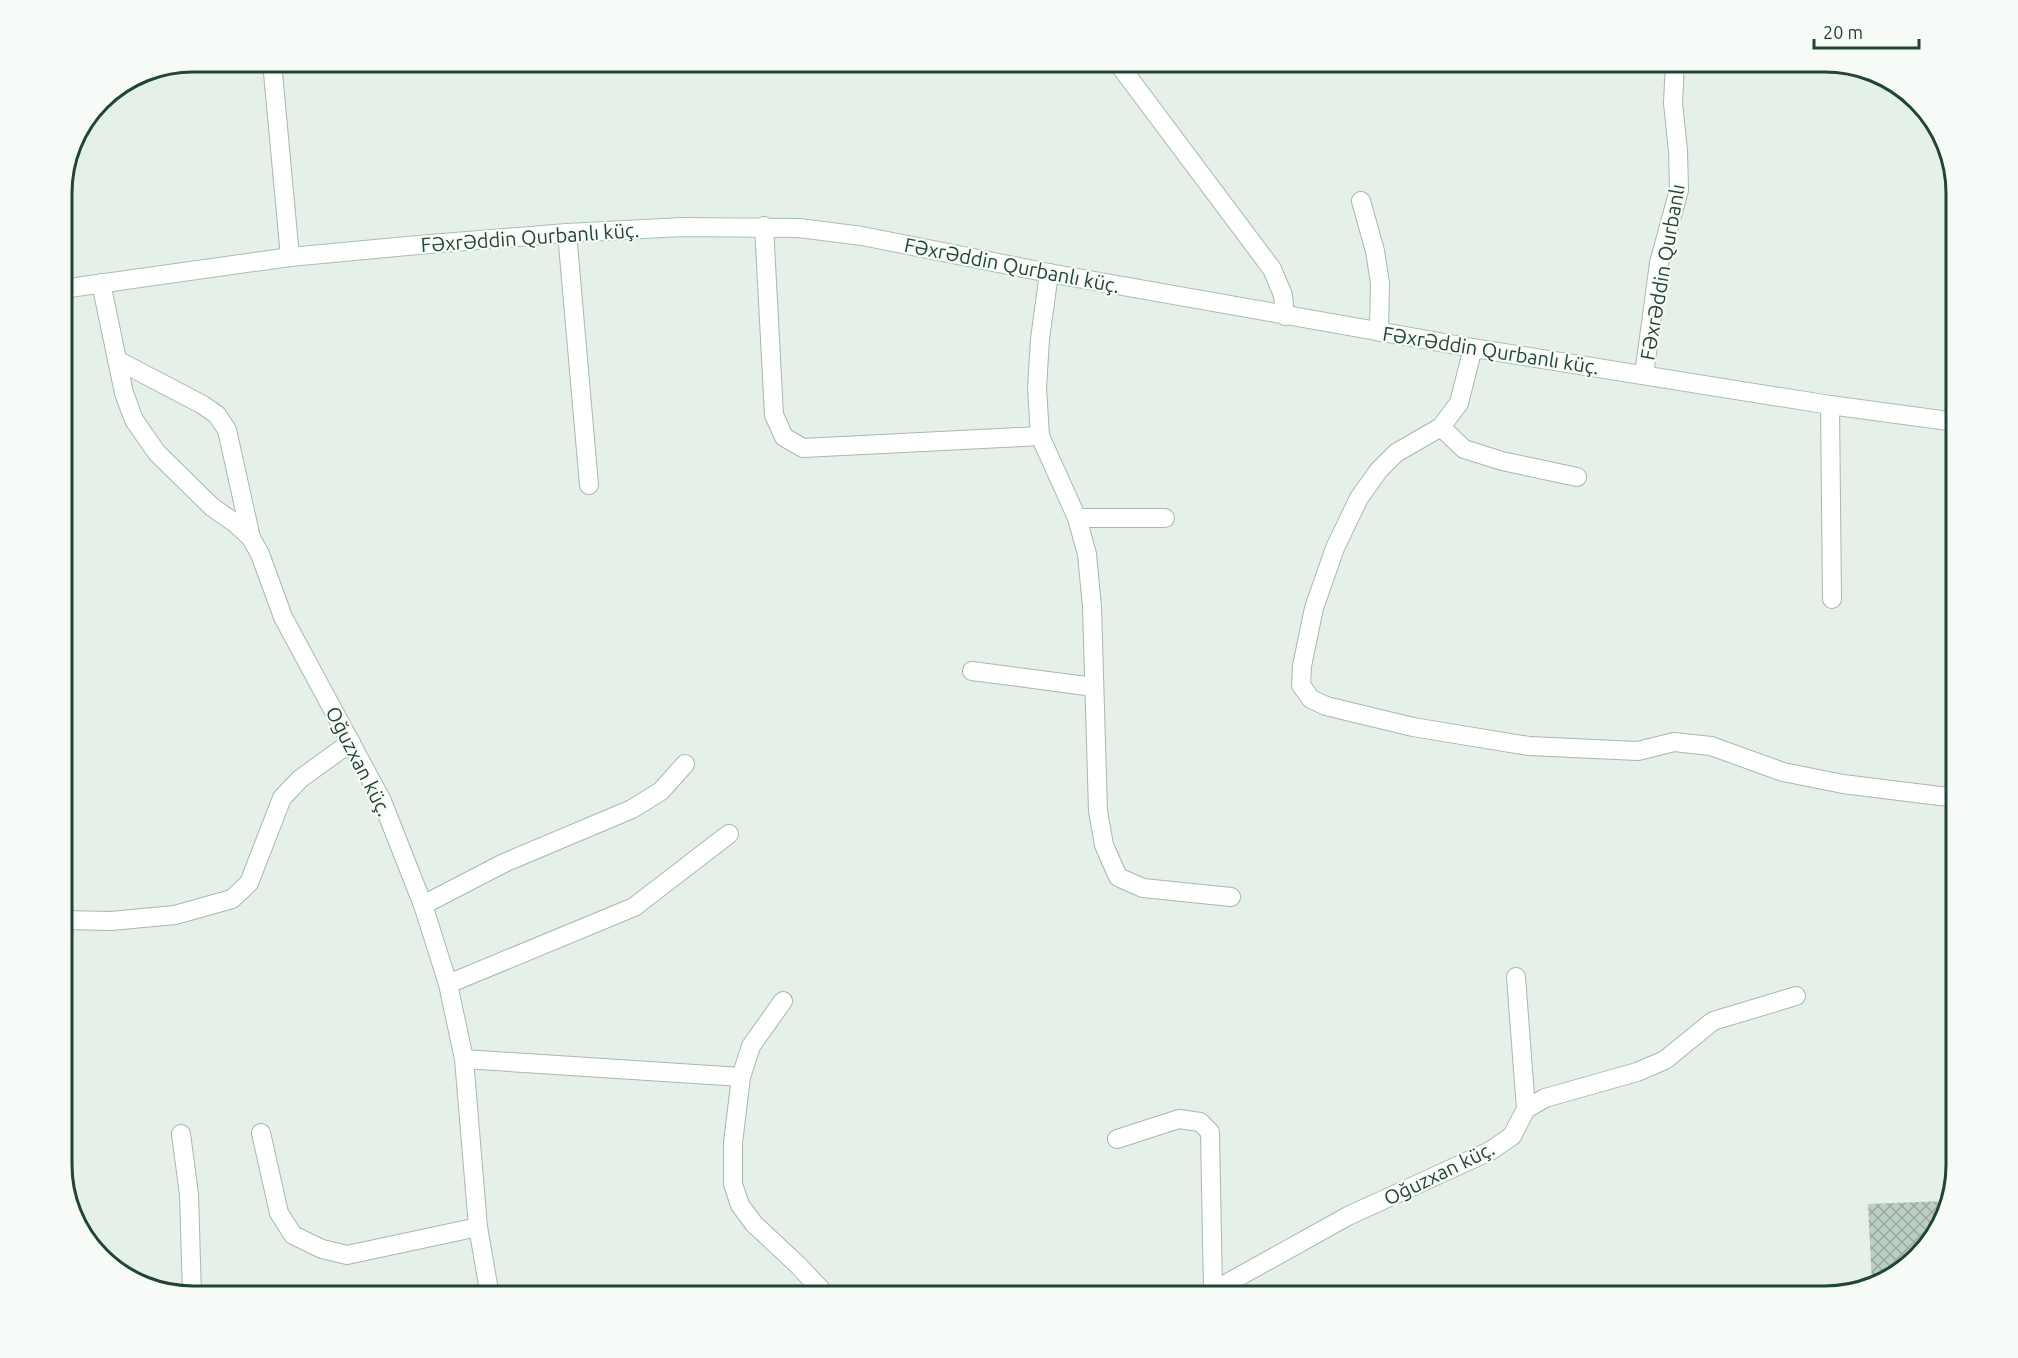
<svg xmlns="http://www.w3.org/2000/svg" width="2018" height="1358" font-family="Ubuntu,sans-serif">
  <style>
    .building { fill: url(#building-cross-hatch) }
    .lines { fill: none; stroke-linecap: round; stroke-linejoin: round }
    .street-casing { stroke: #a6b9ae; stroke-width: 20 }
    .secondary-casing { stroke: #a5c0b1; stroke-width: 20 }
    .street { stroke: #fff; stroke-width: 18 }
    .secondary { stroke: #fff; stroke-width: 18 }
    .labels { text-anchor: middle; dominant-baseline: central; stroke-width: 4.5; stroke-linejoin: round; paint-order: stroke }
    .street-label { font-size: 20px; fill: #214433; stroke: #f6fbf8 }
    .rim { fill: none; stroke: #214433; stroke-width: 3 }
  </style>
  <defs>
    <pattern id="building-cross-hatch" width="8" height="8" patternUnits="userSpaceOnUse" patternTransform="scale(1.5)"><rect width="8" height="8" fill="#bccec3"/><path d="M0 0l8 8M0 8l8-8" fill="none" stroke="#98a99f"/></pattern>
  </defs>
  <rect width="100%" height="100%" fill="#e5f0e8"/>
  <polygon class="building" points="1945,1201 1934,1238 1890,1279 1872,1284 1868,1204"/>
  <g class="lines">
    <defs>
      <g id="street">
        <polyline points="272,62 290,257"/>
        <polyline points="1117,62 1272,269 1283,295 1285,316"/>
        <polyline points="1361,201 1375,251 1380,283 1379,332"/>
        <polyline points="764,226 774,415 784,437 803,448 1040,436"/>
        <polyline points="567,233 589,485"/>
        <polyline points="1049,273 1040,339 1037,388 1040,436 1077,518 1087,554 1092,607 1098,811 1104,845 1118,877 1143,888 1231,897"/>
        <polyline points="101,283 124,393 134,420 157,453 212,507 235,523 251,538 260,554 283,617 382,801 423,905 448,984 464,1059 478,1227 490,1296"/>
        <polyline points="1473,348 1459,403 1441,427 1396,453 1379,470 1359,498 1335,548 1314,608 1302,666 1301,685 1311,699 1326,706 1413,727 1529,746 1638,751 1674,742 1711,746 1783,772 1843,784 1956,798"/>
        <polyline points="117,360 203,405 217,415 227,430 251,538"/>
        <polyline points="1644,375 1659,263 1679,190 1678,151 1673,103 1675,62"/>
        <polyline points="1830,405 1832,599"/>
        <polyline points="1441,427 1464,449 1502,461 1577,477"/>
        <polyline points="1077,518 1165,518"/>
        <polyline points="972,671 1094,687"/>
        <polyline points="423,905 504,863 632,809 661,791 685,764"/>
        <polyline points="62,920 111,921 175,915 232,899 249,883 282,798 300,779 351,742"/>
        <polyline points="1516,977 1526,1109"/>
        <polyline points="448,984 634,907 729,834"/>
        <polyline points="783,1001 751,1046 741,1077 733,1143 733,1184 740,1205 754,1224 798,1265 827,1296"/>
        <polyline points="464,1059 741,1077"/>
        <polyline points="261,1133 279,1213 293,1235 322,1249 347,1255 478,1227"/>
        <polyline points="181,1134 189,1194 192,1296"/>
        <polyline points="1117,1139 1179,1119 1200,1122 1210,1132 1213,1291 1216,1296"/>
        <polyline points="1204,1296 1348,1216 1490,1151 1512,1136 1526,1109 1545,1098 1637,1072 1665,1060 1713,1021 1796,996"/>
      </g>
      <polyline id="secondary" points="62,289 290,257 418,245 567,233 682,227 799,228 862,236 1049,273 1473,348 1830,405 1956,422"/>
    </defs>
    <use href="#street" class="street-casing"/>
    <use href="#secondary" class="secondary-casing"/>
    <use href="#street" class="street"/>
    <use href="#secondary" class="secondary"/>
  </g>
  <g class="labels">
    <g class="street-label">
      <text transform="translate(530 237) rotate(-4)">Fəxrəddin Qurbanlı küç.</text>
      <text transform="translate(1012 265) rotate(11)">Fəxrəddin Qurbanlı küç.</text>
      <text transform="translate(1662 272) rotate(-80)">Fəxrəddin Qurbanlı</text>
      <text transform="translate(1491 350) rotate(9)">Fəxrəddin Qurbanlı küç.</text>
      <text transform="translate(359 761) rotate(63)">Oğuzxan küç.</text>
      <text transform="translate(1439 1173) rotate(-26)">Oğuzxan küç.</text>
    </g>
  </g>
  <path d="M0 0H2018V1358H0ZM193 72H1825A121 121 0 0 1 1946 193V1165A121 121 0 0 1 1825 1286H193A121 121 0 0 1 72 1165V193A121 121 0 0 1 193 72Z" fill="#f6fbf8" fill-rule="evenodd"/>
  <path class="rim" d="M193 72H1825A121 121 0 0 1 1946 193V1165A121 121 0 0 1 1825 1286H193A121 121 0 0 1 72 1165V193A121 121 0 0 1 193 72Z"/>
  <path d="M1814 39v9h105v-9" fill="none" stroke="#214433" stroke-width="3"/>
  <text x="1823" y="39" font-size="18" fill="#214433" stroke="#f6fbf8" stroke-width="4.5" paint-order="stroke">20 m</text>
</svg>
